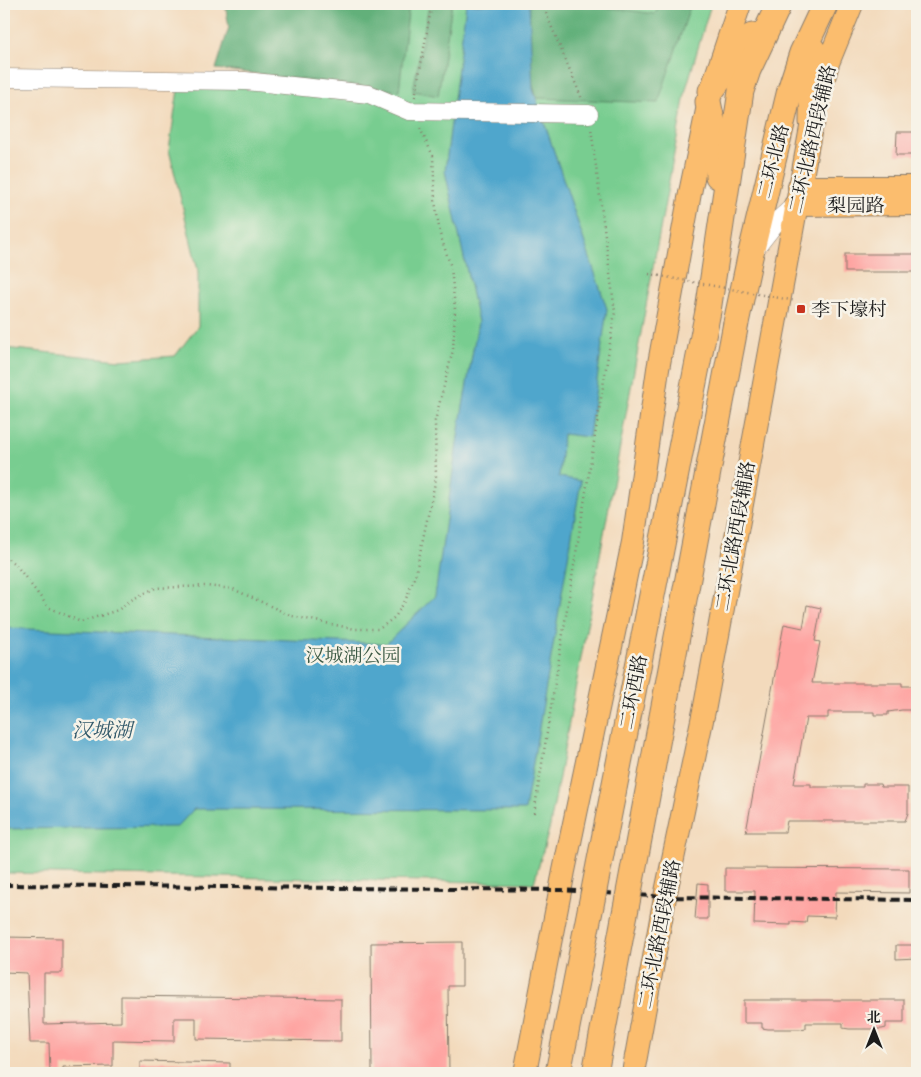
<svg xmlns="http://www.w3.org/2000/svg" width="921" height="1077" font-family="'IM FELL Great Primer','Noto Serif SC',serif">
  <style>
    .green { fill: #78cd90; stroke: #4a7456 }
    .forest { fill: #62b07a; stroke: #3f664b }
    .water { fill: #4fa6cc; stroke: #366174 }
    .building { fill: #fea3a0 }
    .lines { fill: none; stroke-linecap: round; stroke-linejoin: round }
    .minor-casing { stroke: #887b6c; stroke-width: 19 }
    .major-casing { stroke: #887b6c; stroke-width: 24 }
    .highway-casing { stroke: #887b6c; stroke-width: 27 }
    .path { stroke: #887b6c; stroke-width: 2.5; stroke-dasharray: 1 4; stroke-linecap: butt }
    .minor { stroke: #fff; stroke-width: 18 }
    .major { stroke: #fbbd6e; stroke-width: 22 }
    .highway { stroke: #fbbd6e; stroke-width: 25 }
    .rail { stroke: #1c1c1c; stroke-width: 4; stroke-dasharray: 8 4; stroke-linecap: butt }
    .highway-bridge-casing { stroke: #887b6c; stroke-width: 27; stroke-linecap: butt }
    .path-bridge { stroke: #887b6c; stroke-width: 2.5; stroke-dasharray: 1 4; stroke-linecap: butt }
    .highway-bridge { stroke: #fbbd6e; stroke-width: 25 }
    .poi-dot { fill: #c8321e; stroke: #f7f3e8; stroke-width: 2 }
    .labels { text-anchor: middle; dominant-baseline: central; stroke-width: 5; stroke-linejoin: round; paint-order: stroke }
    .street-label { font-size: 19px; fill: #1c1c1c; stroke: #f7f3e8 }
    .poi-label { font-size: 19px; fill: #1c1c1c; stroke: #f7f3e8; text-anchor: start }
    .park-label { font-size: 19px; fill: #3c5a45; stroke: #f7f3e8 }
    .water-label { font-size: 20px; font-style: italic; fill: #335a6b; stroke: #f7f3e8 }
  </style>
  <rect width="100%" height="100%" fill="#f7f3e8"/>
  <filter id="ink" filterUnits="userSpaceOnUse"><feTurbulence type="fractalNoise" baseFrequency=".02" numOctaves="2"/><feDisplacementMap in="SourceGraphic" scale="10" xChannelSelector="R" yChannelSelector="G"/><feConvolveMatrix kernelMatrix="1 2 1 2 8 2 1 2 1" color-interpolation-filters="sRGB"/></filter>
  <filter id="wash" filterUnits="userSpaceOnUse"><feTurbulence type="fractalNoise" baseFrequency=".0096" numOctaves="4" result="noise"/><feDisplacementMap in="SourceGraphic" scale="20" xChannelSelector="R" yChannelSelector="G"/><feGaussianBlur stdDeviation="1.12" result="paint"/><feColorMatrix in="noise" values="0 0 0 0 0 0 0 0 0 0 0 0 0 0 0 0 0 1.4 0 .05"/><feComposite in="paint" operator="in"/></filter>
  <g filter="url(#wash)">
    <rect width="100%" height="100%" fill="#f3dabc"/>
    <polygon class="green" points="284,4 711,4 686,89 550,826 534,883 4,873 4,348 120,360 175,356 198,326 198,271 169,150 180,76 274,78"/>
    <g class="forest">
      <polygon points="225,4 409,4 399,91 216,69 229,27"/>
      <polygon points="429,4 452,4 438,96 413,91"/>
      <polygon points="506,4 583,4 655,14 660,4 691,4 658,103 537,98"/>
    </g>
    <polygon class="water" points="466,4 529,4 533,89 607,309 589,437 563,434 559,477 581,481 525,810 194,809 177,827 4,829 4,628 386,644 435,596 460,423 478,322 445,171"/>
    <g id="blocks">
      <g class="building">
        <polygon points="897,132 917,132 917,155 896,155"/>
        <rect x="845" y="254" width="71" height="18"/>
        <polygon points="807,605 821,608 815,641 820,642 812,683 902,683 902,686 917,686 917,710 902,710 888,712 888,715 874,715 874,712 828,712 828,718 806,718 794,784 811,784 811,787 863,787 863,784 880,784 881,787 908,787 908,813 905,821 787,821 785,832 746,832 784,624 803,628"/>
        <polygon points="725,868 909,869 909,893 836,892 835,917 807,916 806,923 791,922 791,925 754,924 755,891 725,891"/>
        <polygon points="698,883 708,884 708,919 695,919"/>
        <polygon points="4,937 62,938 62,973 44,973 44,1024 121,1022 121,996 341,999 341,1041 196,1039 196,1018 174,1018 174,1041 113,1040 113,1066 63,1067 63,1073 50,1073 49,1043 30,1043 27,973 4,972"/>
        <polygon points="462,942 462,986 448,986 449,1073 372,1073 371,943"/>
        <polygon points="896,945 917,945 917,958 896,959"/>
        <polygon points="744,1000 904,1000 904,1023 886,1023 886,1028 882,1029 849,1029 843,1028 843,1023 806,1023 806,1028 800,1029 768,1029 762,1028 762,1023 744,1023"/>
        <polygon points="140,1061 230,1063 230,1073 140,1072"/>
      </g>
    </g>
  </g>
  <g filter="url(#ink)">
    <use href="#blocks" fill-opacity="0" stroke="#887b6c" stroke-width="1"/>
    <g class="lines">
      <defs>
        <g id="minor">
          <polyline points="4,78 245,81 369,94 409,111 589,114"/>
          <polyline points="756,248 778,220 795,205"/>
        </g>
        <g id="major">
          <polyline points="799,187 917,187"/>
          <polyline points="795,205 917,204"/>
          <polyline points="525,1073 564,871 633,542 658,369 690,193 711,91 740,4"/>
          <polyline points="633,1073 665,897 705,706 812,122 828,63 852,4"/>
        </g>
        <g id="highway">
          <polyline points="711,91 752,36"/>
          <polyline points="708,102 715,134 718,176"/>
          <polyline points="812,122 813,50"/>
          <polyline points="708,311 741,91 748,70 779,4"/>
          <polyline points="736,323 750,257 790,90 802,53 825,4"/>
        </g>
      </defs>
      <use href="#minor" class="minor-casing"/>
      <use href="#major" class="major-casing"/>
      <use href="#highway" class="highway-casing"/>
      <g class="path">
        <polyline points="542,4 582,99"/>
        <polyline points="415,97 432,4"/>
        <polyline points="4,556 16,565 48,607 81,622 118,610 131,600 155,588 206,586 233,589 292,616 355,629 379,629 395,617 405,601 415,576 436,478 435,421 453,350 455,309 451,267 440,234 435,201 433,156 419,126"/>
        <polyline points="534,813 615,312 591,128"/>
      </g>
      <use href="#minor" class="minor"/>
      <use href="#major" class="major"/>
      <use href="#highway" class="highway"/>
      <polyline class="rail" points="4,885 562,890 665,897 917,900"/>
      <defs>
        <g id="highway-bridge">
          <polyline points="558,1073 708,311"/>
          <polyline points="595,1073 736,323"/>
        </g>
      </defs>
      <use href="#highway-bridge" class="highway-bridge-casing"/>
      <polyline class="path-bridge" points="649,274 796,301"/>
      <use href="#highway-bridge" class="highway-bridge"/>
    </g>
  </g>
  <rect class="poi-dot" x="796" y="304" width="10" height="10" rx="2.5"/>
  <g class="labels">
    <g class="street-label">
      <text transform="translate(812 139) rotate(-77)">二环北路西段辅路</text>
      <text transform="translate(773 161) rotate(-76)">二环北路</text>
      <text x="856" y="205">梨园路</text>
      <text transform="translate(735 536) rotate(-80)">二环北路西段辅路</text>
      <text transform="translate(633 692) rotate(-79)">二环西路</text>
      <text transform="translate(659 934) rotate(-79)">二环北路西段辅路</text>
    </g>
    <g class="poi-label">
      <text x="811" y="309">李下壕村</text>
    </g>
    <g class="park-label">
      <text x="353" y="655">汉城湖公园</text>
    </g>
    <g class="water-label">
      <text x="102" y="730">汉城湖</text>
    </g>
  </g>
  <rect width="921" height="1077" fill="none" stroke="#f7f3e8" stroke-width="20"/>
  <g transform="translate(874 1030)" stroke="#f7f3e8" stroke-width="4" paint-order="stroke">
  <path d="M0-4L9 19L0 12L-9 19Z" fill="#1c1c1c"/>
  <text y="-8" font-size="14" font-weight="bold" text-anchor="middle" fill="#1c1c1c">北</text>
  </g>
</svg>
